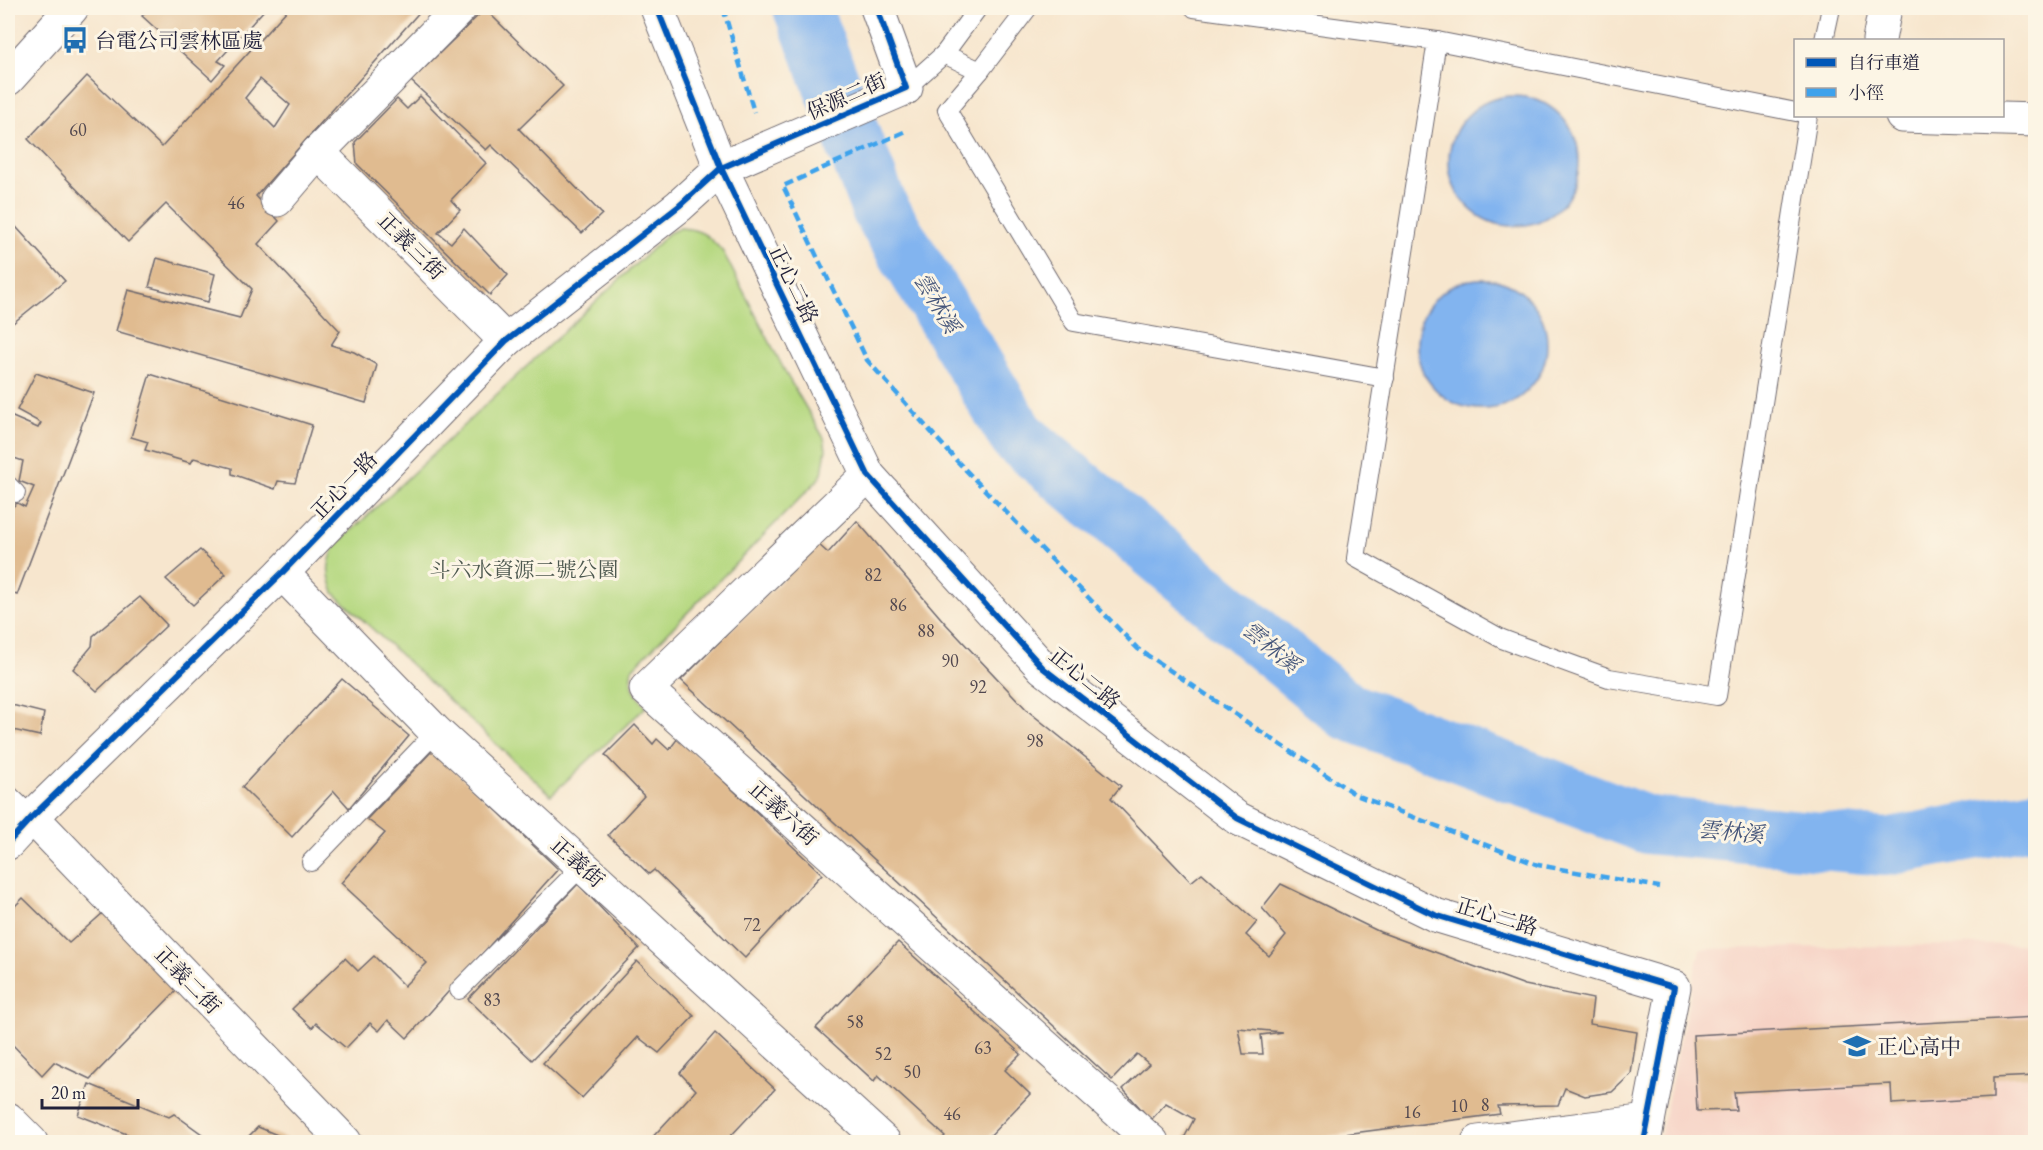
<svg xmlns="http://www.w3.org/2000/svg" width="2043" height="1150" font-family="'EB Garamond','Noto Serif TC',serif">
  <style>
    .built { fill: #f6d2c5 }
    .green { fill: #b5d880; stroke: #6c7d5e; stroke-width: 1.5 }
    .water { fill: #82b4ef; stroke: #526b95; stroke-width: 1.5 }
    .lines { fill: none; stroke-linecap: round; stroke-linejoin: round }
    .river { stroke: #82b4ef; stroke-width: 58 }
    .building { fill: #e0bb90; fill-rule: evenodd }
    .service-casing { stroke: #6d676e; stroke-width: 20 }
    .minor-casing { stroke: #6d676e; stroke-width: 35 }
    .secondary-casing { stroke: #6d676e; stroke-width: 35 }
    .primary-casing { stroke: #6d676e; stroke-width: 35 }
    .service { stroke: #fff; stroke-width: 18 }
    .minor { stroke: #fff; stroke-width: 33 }
    .secondary { stroke: #fff; stroke-width: 33 }
    .primary { stroke: #fff; stroke-width: 33 }
    .quiet { stroke: #3ea2ec; stroke-width: 4.5; stroke-dasharray: 9 4.5; stroke-linecap: butt }
    .cycleway-casing { stroke: #fcf5e5; stroke-width: 10 }
    .cycleway { stroke: #0057b8; stroke-width: 6 }
    .labels { text-anchor: middle; dominant-baseline: central; stroke-width: 6; stroke-linejoin: round; paint-order: stroke }
    .number-label { font-size: 18px; fill: #524850 }
    .poi-label { font-size: 21px; fill: #22223b; stroke: #fcf5e5; text-anchor: start }
    .street-label { font-size: 21px; fill: #22223b; stroke: #fcf5e5 }
    .park-label { font-size: 21px; fill: #4e5950; stroke: #fcf5e5 }
    .water-label { font-size: 22px; font-style: italic; fill: #44557a; stroke: #fcf5e5 }
  </style>
  <rect width="100%" height="100%" fill="#fcf5e5"/>
  <filter id="ink" filterUnits="userSpaceOnUse"><feTurbulence type="fractalNoise" baseFrequency=".0167" numOctaves="2"/><feDisplacementMap in="SourceGraphic" scale="12" xChannelSelector="R" yChannelSelector="G"/><feConvolveMatrix kernelMatrix="1 2 1 2 8 2 1 2 1" color-interpolation-filters="sRGB"/></filter>
  <filter id="wash" filterUnits="userSpaceOnUse"><feTurbulence type="fractalNoise" baseFrequency=".008" numOctaves="4" result="noise"/><feDisplacementMap in="SourceGraphic" scale="24" xChannelSelector="R" yChannelSelector="G"/><feGaussianBlur stdDeviation="1.35" result="paint"/><feColorMatrix in="noise" values="0 0 0 0 0 0 0 0 0 0 0 0 0 0 0 0 0 1.4 0 .05"/><feComposite in="paint" operator="in"/></filter>
  <g filter="url(#wash)">
    <rect width="100%" height="100%" fill="#f7e6ce"/>
    <polygon class="built" points="2035,944 2035,1142 1659,1142 1700,949"/>
    <path class="green" d="M680 228C702 229 709 236 723 252L789 379 824 438 826 449 822 474 816 482 632 669C628 686 636 694 646 707L551 795 334 593C327 573 326 566 335 546L669 233Z"/>
    <g class="water">
      <circle cx="1514" cy="161" r="65"/>
      <circle cx="1482" cy="344" r="65"/>
    </g>
    <g class="lines">
      <polyline class="river" points="802,8 880,209 1018,437 1347,711 1648,825 1886,847 2036,819"/>
    </g>
    <g id="blocks">
      <g class="building">
        <polygon points="149,8 266,8 218,61 225,65 212,80 142,16"/>
        <path d="M289 8H423L256 196 279 221 258 244 340 331 331 345 354 352 377 365 366 403 116 331 128 290 240 318 252 289 166 204 128 242 28 139 87 76 162 147ZM260 79 290 105 275 128 245 98Z"/>
        <polygon points="485,9 563,86 519,129 602,214 582,233 491,145 486,150 411,81"/>
        <polygon points="420,96 486,163 451,200 460,210 438,233 451,243 464,228 508,275 490,295 357,164 355,142 397,99 407,109"/>
        <polygon points="8,218 65,281 13,323 8,318"/>
        <polygon points="157,258 215,274 208,302 149,287"/>
        <polygon points="36,373 94,393 17,595 8,592 8,511 17,503 25,507 34,487 19,481 23,461 8,456 8,415 38,428 41,423 17,410"/>
        <polygon points="150,374 312,425 295,483 278,481 275,489 232,474 232,468 194,458 191,463 145,450 148,442 131,437"/>
        <path d="M857 521 945 623 1028 711 1121 786 1111 798 1191 882 1202 873 1257 922 1246 935 1269 956 1286 935 1262 908 1281 884 1380 932 1525 985 1593 999 1590 1024 1637 1032 1631 1074 1612 1092 1585 1096 1565 1088 1558 1105 1498 1106 1500 1114 1283 1142H1182L1194 1119 1166 1103 1151 1120 1123 1089 1149 1064 1137 1054 1112 1080 681 680 818 544 828 553ZM1238 1028 1282 1032 1261 1035 1263 1054H1243Z"/>
        <polygon points="200,550 226,574 193,605 166,579"/>
        <polygon points="140,597 167,625 97,691 73,669 92,646 93,636"/>
        <polygon points="342,679 409,736 349,808 334,791 292,837 242,787"/>
        <polygon points="8,704 44,713 40,736 8,729"/>
        <polygon points="635,725 653,744 657,739 669,750 678,738 822,874 745,958 654,870 649,874 608,835 644,796 605,755"/>
        <polygon points="433,750 558,869 407,1038 388,1020 379,1031 370,1023 346,1048 316,1023 312,1028 292,1009 345,958 358,971 374,956 404,986 427,963 341,883 385,833 367,819"/>
        <polygon points="578,884 639,948 532,1060 468,999"/>
        <polygon points="23,898 69,943 104,912 179,988 90,1079 54,1062 42,1075 8,1040 8,913"/>
        <polygon points="898,942 1021,1054 1005,1070 1030,1094 984,1142 942,1142 940,1141 945,1136 878,1075 874,1081 816,1028"/>
        <polygon points="637,961 694,1016 659,1053 638,1037 582,1098 543,1063"/>
        <polygon points="2036,1017 2036,1076 1993,1078 1993,1098 1892,1104 1891,1084 1734,1092 1736,1110 1697,1111 1693,1035"/>
        <polygon points="715,1033 775,1089 725,1142 648,1142 696,1090 680,1073"/>
        <polygon points="89,1084 169,1117 174,1114 213,1142 147,1142 78,1115"/>
        <polygon points="258,1127 294,1142 243,1142"/>
      </g>
    </g>
  </g>
  <g filter="url(#ink)">
    <use href="#blocks" fill-opacity="0" stroke="#6d676e" stroke-width="1.5"/>
    <g class="lines">
      <defs>
        <g id="service">
          <polyline points="1194,8 1437,41 1356,558 1502,639 1609,678 1717,696 1808,116"/>
          <polyline points="1824,40 1831,8"/>
          <polyline points="1437,41 1796,112"/>
          <polyline points="944,54 980,71 1028,8"/>
          <polyline points="980,71 947,110 1074,322 1385,378"/>
          <polyline points="906,88 944,54 978,8"/>
          <polyline points="8,485 16,493"/>
          <polyline points="8,794 32,817"/>
          <polyline points="311,862 436,732"/>
          <polyline points="459,990 582,866"/>
        </g>
        <g id="minor">
          <polyline points="657,8 721,168 868,475 1043,668 1237,818 1435,915 1674,987 1644,1142"/>
          <polyline points="1879,40 1885,8"/>
          <polyline points="1902,116 2036,120"/>
          <polyline points="318,152 506,341"/>
          <polyline points="277,200 318,152 460,8"/>
          <polyline points="868,475 646,689 1152,1142"/>
          <polyline points="282,573 436,732 884,1142"/>
          <polyline points="32,817 345,1142"/>
          <polyline points="8,843 32,817 282,573 506,341 679,206 721,168 906,88 877,8"/>
          <polyline points="1478,1142 1648,1121"/>
        </g>
        <polyline id="secondary" points="8,79 72,8"/>
        <polyline id="primary" points="8,1119 31,1142"/>
      </defs>
      <use href="#service" class="service-casing"/>
      <use href="#minor" class="minor-casing"/>
      <use href="#secondary" class="secondary-casing"/>
      <use href="#primary" class="primary-casing"/>
      <use href="#service" class="service"/>
      <use href="#minor" class="minor"/>
      <use href="#secondary" class="secondary"/>
      <use href="#primary" class="primary"/>
      <g class="quiet">
        <polyline points="723,8 754,112"/>
        <polyline points="904,132 783,186 867,360 956,460 1138,649 1356,795 1538,865 1659,887"/>
      </g>
      <defs>
        <g id="cycleway">
          <polyline points="657,8 721,168 868,475 1043,668 1237,818 1435,915 1674,987 1644,1142"/>
          <polyline points="8,843 32,817 282,573 506,341 679,206 721,168 906,88 877,8"/>
        </g>
      </defs>
      <use href="#cycleway" class="cycleway-casing"/>
      <use href="#cycleway" class="cycleway"/>
    </g>
  </g>
  <defs>
    <symbol id="bus-bare" viewBox="-9 -9 18 18"><path d="M-5-6H5V4H4V6H2V4H-2V6H-4V4H-5ZM-3.5-4V0h7V-4ZM-3.5 1.2v1.5H-2V1.2ZM2 1.2v1.5H3.5V1.2Z" fill="#1f6fb2" stroke="#fcf5e5" stroke-width="2.5" paint-order="stroke"/></symbol>
    <symbol id="school-bare" viewBox="-9 -9 18 18"><path d="M0-5L7-2L0 1L-7-2ZM-4 1L0 2.5L4 1V4Q0 6-4 4Z" fill="#1f6fb2" stroke="#fcf5e5" stroke-width="2.5" paint-order="stroke"/></symbol>
  </defs>
  <g fill-rule="evenodd">
    <use href="#bus-bare" x="56" y="21" width="38" height="38"/>
    <use href="#school-bare" x="1838" y="1027" width="38" height="38"/>
  </g>
  <g class="labels">
    <g class="number-label">
      <text x="78" y="129">60</text>
      <text x="236" y="202">46</text>
      <text x="873" y="574">82</text>
      <text x="898" y="604">86</text>
      <text x="926" y="630">88</text>
      <text x="950" y="660">90</text>
      <text x="978" y="686">92</text>
      <text x="1035" y="740">98</text>
      <text x="752" y="924">72</text>
      <text x="492" y="999">83</text>
      <text x="855" y="1021">58</text>
      <text x="983" y="1047">63</text>
      <text x="883" y="1053">52</text>
      <text x="912" y="1071">50</text>
      <text x="1485" y="1104">8</text>
      <text x="1459" y="1105">10</text>
      <text x="1412" y="1111">16</text>
      <text x="952" y="1113">46</text>
    </g>
    <g class="poi-label">
      <text x="95" y="40">台電公司雲林區處</text>
      <text x="1877" y="1046">正心高中</text>
    </g>
    <g class="street-label">
      <text transform="translate(846 96) rotate(-24)">保源二街</text>
      <text transform="translate(412 246) rotate(45)">正義三街</text>
      <text transform="translate(794 284) rotate(64)">正心二路</text>
      <text transform="translate(344 485) rotate(-46)">正心一路</text>
      <text transform="translate(1085 678) rotate(39)">正心二路</text>
      <text transform="translate(784 813) rotate(42)">正義六街</text>
      <text transform="translate(578 862) rotate(42)">正義街</text>
      <text transform="translate(1497 916) rotate(17)">正心二路</text>
      <text transform="translate(188 980) rotate(46)">正義二街</text>
    </g>
    <g class="park-label">
      <text x="524" y="569">斗六水資源二號公園</text>
    </g>
    <g class="water-label">
      <text transform="translate(937 303) rotate(59)">雲林溪</text>
      <text transform="translate(1271 647) rotate(40)">雲林溪</text>
      <text transform="translate(1731 832) rotate(5)">雲林溪</text>
    </g>
  </g>
  <rect width="2043" height="1150" fill="none" stroke="#fcf5e5" stroke-width="30"/>
  <rect x="1794" y="39" width="210" height="78" fill="#fcf5e5" stroke="#a5a1a1" stroke-width="1.5"/>
  <rect x="1806" y="58" width="30" height="9" fill="#0057b8" stroke="#a5a1a1" stroke-width="1.5"/>
  <text x="1848" y="69" font-size="18" fill="#22223b">自行車道</text>
  <rect x="1806" y="88" width="30" height="9" fill="#3ea2ec" stroke="#a5a1a1" stroke-width="1.5"/>
  <text x="1848" y="99" font-size="18" fill="#22223b">小徑</text>
  <path d="M42 1099v9h96v-9" fill="none" stroke="#22223b" stroke-width="3"/>
  <text x="51" y="1099" font-size="18" fill="#22223b" stroke="#fcf5e5" stroke-width="4.5" paint-order="stroke">20 m</text>
</svg>
